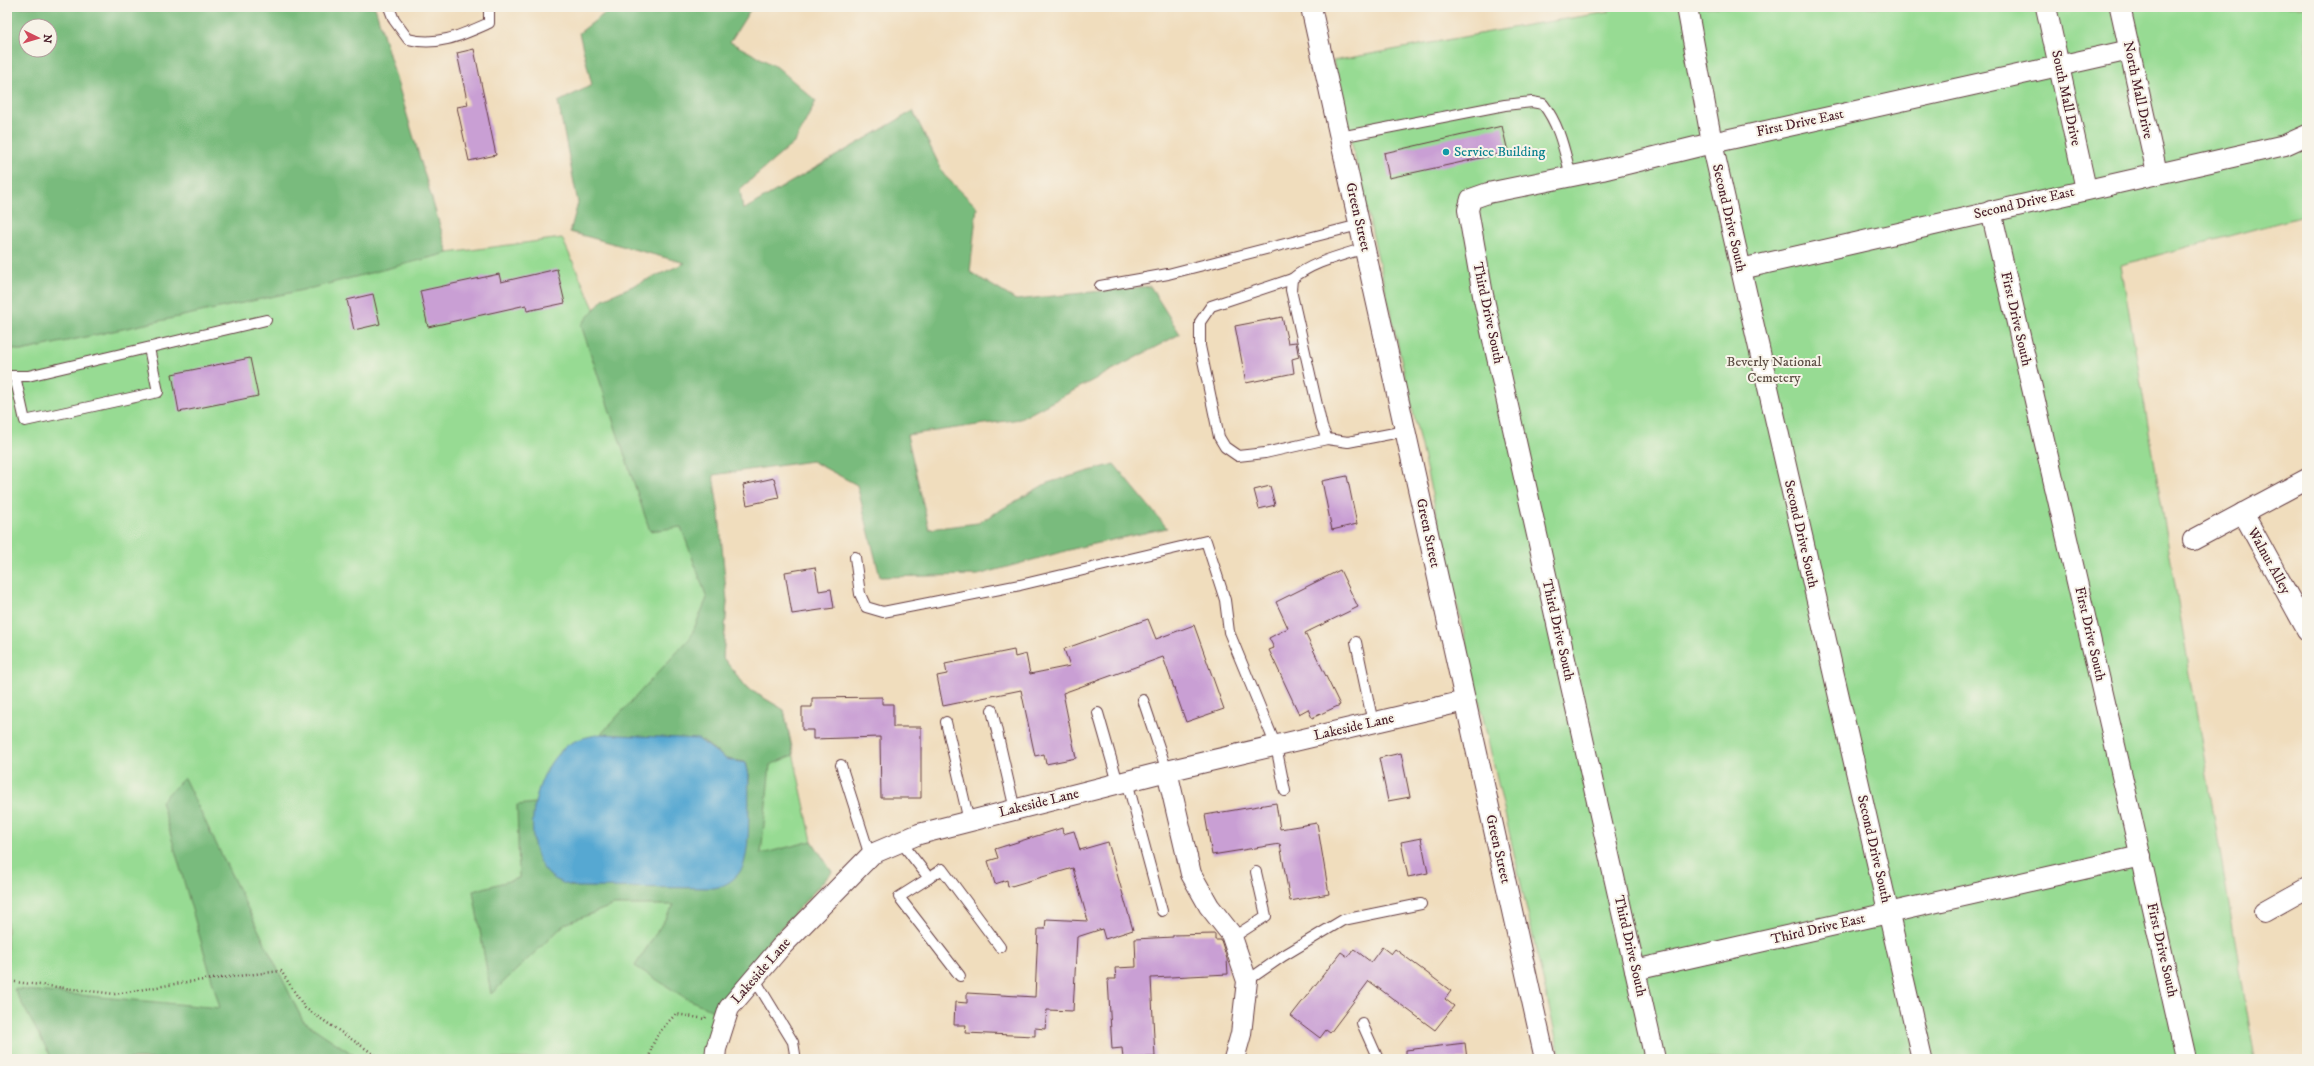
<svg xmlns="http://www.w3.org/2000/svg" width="2314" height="1066" font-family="'IM FELL DW Pica',serif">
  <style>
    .green { fill: #97db93; stroke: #707d5f }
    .forest { fill: #79bb7d; stroke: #626d54; fill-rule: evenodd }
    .water { fill: #57a8d2; stroke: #50647e }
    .building { fill: #c99fd4 }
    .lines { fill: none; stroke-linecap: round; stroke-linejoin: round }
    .service-casing { stroke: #633c41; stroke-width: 12 }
    .minor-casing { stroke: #633c41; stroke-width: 22 }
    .path { stroke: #633c41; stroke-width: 2.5; stroke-dasharray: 1 3; stroke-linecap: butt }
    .service { stroke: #fff; stroke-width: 10 }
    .minor { stroke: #fff; stroke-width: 20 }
    .culture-dot { fill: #0f9aa8; stroke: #f7f3e8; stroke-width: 1.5 }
    .labels { text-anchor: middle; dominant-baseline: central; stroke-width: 4; stroke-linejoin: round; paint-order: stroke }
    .street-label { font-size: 14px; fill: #4a1f2b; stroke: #f7f3e8 }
    .culture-label { font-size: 14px; fill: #0d838f; stroke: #f7f3e8; text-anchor: start }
    .park-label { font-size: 14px; fill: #5d4e45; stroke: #f7f3e8 }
  </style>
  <rect width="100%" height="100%" fill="#f7f3e8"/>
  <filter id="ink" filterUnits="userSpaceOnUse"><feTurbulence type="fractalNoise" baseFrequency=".025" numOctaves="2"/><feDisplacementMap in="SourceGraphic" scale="8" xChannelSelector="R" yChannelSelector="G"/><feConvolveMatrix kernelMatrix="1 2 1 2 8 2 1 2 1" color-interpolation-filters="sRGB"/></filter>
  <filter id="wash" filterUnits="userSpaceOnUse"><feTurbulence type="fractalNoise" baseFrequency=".012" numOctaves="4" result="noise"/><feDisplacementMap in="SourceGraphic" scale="16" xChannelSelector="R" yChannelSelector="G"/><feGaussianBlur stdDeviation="0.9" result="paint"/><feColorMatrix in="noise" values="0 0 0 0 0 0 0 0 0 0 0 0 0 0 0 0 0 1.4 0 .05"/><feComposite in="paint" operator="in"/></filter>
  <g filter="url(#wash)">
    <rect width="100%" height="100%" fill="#f0ddbd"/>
    <g class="green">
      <polygon points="1609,7 2307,7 2307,215 2121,265 2255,1059 1561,1059 1333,61 1528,25 1609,12"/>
      <polygon points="562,238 727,601 723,658 747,688 784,710 812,841 832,872 767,943 719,1014 708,1059 7,1059 7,347 21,351 448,253"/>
    </g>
    <g class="forest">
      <path d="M7 7H375L448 253 312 288 21 351 7 347ZM26 26H50V50H26Z"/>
      <polygon points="613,7 752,7 730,42 777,67 816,101 795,142 740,189 743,210 913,111 944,175 977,207 970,272 1016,300 1150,286 1180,334 1020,419 907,435 929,529 978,523 1047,483 1114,464 1167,528 1080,547 978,575 880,577 857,485 812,461 713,475 719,514 727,601 723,658 747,688 784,710 793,755 770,765 761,854 812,841 832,872 767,943 719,1014 684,997 635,966 674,905 614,905 565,924 491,994 473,891 519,878 517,805 535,803 535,845 570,886 596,887 746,851 749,775 746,762 726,759 703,741 601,734 690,638 707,598 681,527 650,531 581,325 603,299 685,263 570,232 578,203 558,102 592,85 579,33"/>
      <polygon points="184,778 303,1021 360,1059 52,1059 14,989 220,1008 161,801"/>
    </g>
    <path class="water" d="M601 734 698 739 726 759 746 763 749 775C748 799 751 841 744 864 739 877 727 886 714 888L578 887C565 885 552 880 544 869 520 836 536 763 571 743 580 738 591 736 601 734Z"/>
    <g id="blocks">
      <g class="building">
        <polygon points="474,49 496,155 469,161 457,107 468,105 457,53"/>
        <polygon points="1502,126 1508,152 1389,178 1384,153"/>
        <polygon points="557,269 565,303 527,311 526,305 428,327 420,291 499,274 501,282"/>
        <polygon points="373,294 380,324 354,330 347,300"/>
        <polygon points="1282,317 1288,343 1296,342 1298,353 1299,357 1292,359 1294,373 1246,383 1235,326"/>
        <polygon points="250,358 258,396 179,412 172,374"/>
        <polygon points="1347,476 1357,524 1332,530 1322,481"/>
        <polygon points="774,478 779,498 747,505 743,485"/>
        <polygon points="1270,486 1275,505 1259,509 1254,490"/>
        <polygon points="815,567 819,591 831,589 834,608 792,614 785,572"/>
        <polygon points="1340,570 1358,607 1305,633 1340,705 1312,718 1308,709 1299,714 1269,650 1274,648 1269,638 1288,628 1276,602"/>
        <polygon points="1148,619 1156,639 1194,625 1224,709 1186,722 1163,657 1063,693 1076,758 1046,764 1044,754 1035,756 1021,690 943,706 937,676 947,674 945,664 1014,650 1015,657 1026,654 1030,674 1070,666 1064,649"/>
        <polygon points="882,697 882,704 893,704 893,727 921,727 921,798 881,798 880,737 813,739 813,730 802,730 802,707 812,707 812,698"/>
        <polygon points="1401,753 1410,797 1388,801 1379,758"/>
        <polygon points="1276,803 1280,829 1317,823 1329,894 1290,901 1280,844 1212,855 1205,815"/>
        <polygon points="1062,828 1063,834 1074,831 1080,850 1108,842 1133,930 1105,939 1102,929 1077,937 1073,1011 1047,1010 1045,1029 1035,1028 1035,1036 965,1033 966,1025 954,1025 955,1002 967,1003 967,993 1035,997 1038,929 1045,929 1046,919 1088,921 1073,868 1008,887 1007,880 995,884 988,861 998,858 995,849"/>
        <polygon points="1421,838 1428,873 1408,877 1401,842"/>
        <polygon points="1215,934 1215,940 1221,940 1227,959 1228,974 1151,978 1155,1057 1123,1058 1122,1048 1112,1049 1108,979 1116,979 1115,968 1136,967 1135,939 1173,937 1173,935"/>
        <polygon points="1382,947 1391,954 1395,949 1451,991 1445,999 1454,1006 1435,1030 1369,981 1330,1033 1326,1030 1320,1038 1291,1016 1341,952 1348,957 1354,949 1371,962"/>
        <polygon points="1465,1043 1467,1059 1406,1059 1406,1050"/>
      </g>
    </g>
  </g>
  <g filter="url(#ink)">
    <use href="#blocks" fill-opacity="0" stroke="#633c41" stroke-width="1"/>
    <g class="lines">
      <defs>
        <g id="service">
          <path d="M389 7 394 20 408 39C437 47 462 35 489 23V7"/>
          <path d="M1340 137 1505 105 1532 102 1543 104C1560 126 1564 150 1571 176"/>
          <polyline points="1292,279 1211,306 1200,322 1200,346 1219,437 1225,447 1238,456 1265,453 1327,439 1348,442 1405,431"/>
          <polyline points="1100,286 1168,274 1359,225"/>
          <polyline points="7,376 28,376 266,320"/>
          <polyline points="15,376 25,421 158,392 149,348"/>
          <path d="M1327 439 1322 427 1291 290 1292 279C1312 262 1340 256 1365 248"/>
          <polyline points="855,557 860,594 866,607 883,612 1020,585 1206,541 1225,600 1229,632 1276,746 1285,791"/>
          <polyline points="1356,642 1373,723"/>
          <polyline points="1143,700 1167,771"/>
          <polyline points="992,710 1015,810"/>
          <polyline points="1098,713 1118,783"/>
          <polyline points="946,722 969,821"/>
          <polyline points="841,765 870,856"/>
          <polyline points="1127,781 1162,911"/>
          <polyline points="901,842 929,878 942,869 1000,947"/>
          <polyline points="929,878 899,897 960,976"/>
          <polyline points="1232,938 1266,916 1256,872"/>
          <polyline points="754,978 793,1042 795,1054 792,1059"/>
          <polyline points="1247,981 1283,956 1343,920 1421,904"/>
          <polyline points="1362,1023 1378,1059"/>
        </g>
        <g id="minor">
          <polyline points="1311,7 1545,1059"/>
          <polyline points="1687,7 1712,143 1922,1059"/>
          <polyline points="2046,7 2086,189"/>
          <polyline points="2120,7 2157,173"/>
          <polyline points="1991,211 2132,819 2186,1059"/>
          <polyline points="1741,269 2285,145 2307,135"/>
          <polyline points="2243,513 2307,630"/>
          <polyline points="2193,540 2307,479"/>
          <polyline points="1167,771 1191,874 1209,906 1231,934 1247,981 1241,1034 1234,1059"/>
          <polyline points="2264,912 2307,888"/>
          <polyline points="1635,970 2141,856"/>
          <polyline points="715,1059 716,1049 729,1008 780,948 872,854 919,834 1167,771 1465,701"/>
          <polyline points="1655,1059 1483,295 1468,210 1471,199 1488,193 1602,170 1712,143 2130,50"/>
        </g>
      </defs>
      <use href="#service" class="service-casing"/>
      <use href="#minor" class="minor-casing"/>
      <g class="path">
        <polyline points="7,981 115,994 187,982 281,971 305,1008 381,1059"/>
        <path d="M649 1059C652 1039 662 1028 676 1014L705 1019 706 1017"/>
      </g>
      <use href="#service" class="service"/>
      <use href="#minor" class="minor"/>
    </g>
  </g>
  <circle class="culture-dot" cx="1446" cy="152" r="4"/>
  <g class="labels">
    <g class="street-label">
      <text transform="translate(2138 90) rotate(78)">North Mall Drive</text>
      <text transform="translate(2066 98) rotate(78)">South Mall Drive</text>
      <text transform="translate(1800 123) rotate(-12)">First Drive East</text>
      <text transform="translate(2024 203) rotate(-13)">Second Drive East</text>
      <text transform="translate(1358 217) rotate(77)">Green Street</text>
      <text transform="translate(1729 218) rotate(77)">Second Drive South</text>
      <text transform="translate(1488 313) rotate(78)">Third Drive South</text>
      <text transform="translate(2016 319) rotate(77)">First Drive South</text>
      <text transform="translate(1428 533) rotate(78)">Green Street</text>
      <text transform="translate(1801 534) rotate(77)">Second Drive South</text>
      <text transform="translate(2269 561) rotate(61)">Walnut Alley</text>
      <text transform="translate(1558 630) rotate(77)">Third Drive South</text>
      <text transform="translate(2090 634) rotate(77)">First Drive South</text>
      <text transform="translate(1354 727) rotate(-13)">Lakeside Lane</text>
      <text transform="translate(1039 803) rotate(-14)">Lakeside Lane</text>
      <text transform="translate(1498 849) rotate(77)">Green Street</text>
      <text transform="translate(1874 849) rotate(77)">Second Drive South</text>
      <text transform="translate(1818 929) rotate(-13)">Third Drive East</text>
      <text transform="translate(1630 946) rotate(77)">Third Drive South</text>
      <text transform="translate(2162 950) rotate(77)">First Drive South</text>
      <text transform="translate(761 971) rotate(-49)">Lakeside Lane</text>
    </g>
    <g class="culture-label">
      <text x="1454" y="152">Service Building</text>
    </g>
    <g class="park-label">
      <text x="1774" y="362">Beverly National<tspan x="1774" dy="16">Cemetery</tspan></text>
    </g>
  </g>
  <rect width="2314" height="1066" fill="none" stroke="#f7f3e8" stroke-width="24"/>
  <g transform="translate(38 38) rotate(95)"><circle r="19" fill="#f7f3e8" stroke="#b29e9c"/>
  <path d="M0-3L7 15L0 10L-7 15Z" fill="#d1495b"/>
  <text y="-6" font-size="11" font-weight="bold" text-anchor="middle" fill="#4a1f2b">N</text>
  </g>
</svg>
